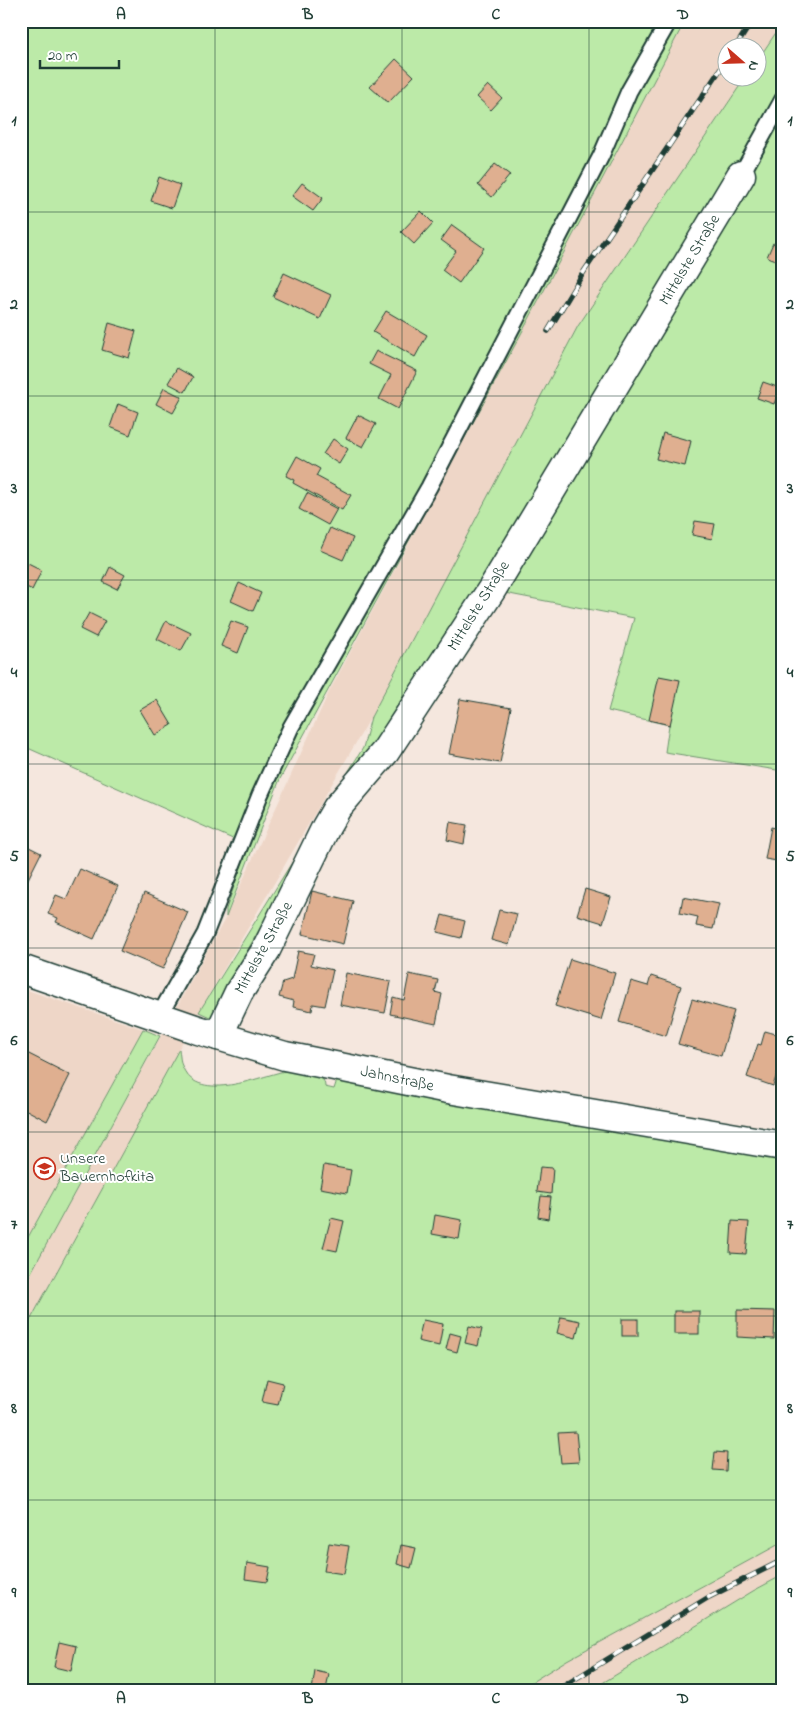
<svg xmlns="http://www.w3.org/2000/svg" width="804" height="1711" font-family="'Indie Flower',sans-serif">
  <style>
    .built { fill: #eed6c7 }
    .green { fill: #bceaa8; stroke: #6e946e }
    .building { fill: #dfaf90; stroke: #1f3d34 }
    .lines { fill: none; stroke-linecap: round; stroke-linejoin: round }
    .service-casing { stroke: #1f3d34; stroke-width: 19 }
    .minor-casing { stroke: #1f3d34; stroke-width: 31 }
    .service { stroke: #fff; stroke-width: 15 }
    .minor { stroke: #fff; stroke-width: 28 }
    .rail-casing { stroke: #1f3d34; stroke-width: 5.5 }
    .rail { stroke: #fff; stroke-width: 4; stroke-dasharray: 11; stroke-linecap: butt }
    .grid { fill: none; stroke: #1f3d34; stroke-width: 1; stroke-opacity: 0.55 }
    .labels { text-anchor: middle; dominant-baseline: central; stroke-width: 4; stroke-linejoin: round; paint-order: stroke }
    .street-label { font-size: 16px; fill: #1f3d34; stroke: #fff }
    .poi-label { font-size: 16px; fill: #1f3d34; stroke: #fff; text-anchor: start }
    .neatline { fill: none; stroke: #1f3d34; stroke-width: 2 }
    .grid-label { font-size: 16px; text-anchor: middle; font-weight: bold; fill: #1f3d34 }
  </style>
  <rect width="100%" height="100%" fill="#f5e7de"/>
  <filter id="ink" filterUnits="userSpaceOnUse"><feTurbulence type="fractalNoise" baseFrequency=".02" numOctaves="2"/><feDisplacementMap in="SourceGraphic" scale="10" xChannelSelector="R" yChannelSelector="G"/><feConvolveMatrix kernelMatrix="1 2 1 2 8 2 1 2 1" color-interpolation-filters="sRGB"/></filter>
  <g filter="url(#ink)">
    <g class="built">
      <polygon points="685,21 783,21 757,61 756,48 726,48 726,78 745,78 578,326 371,717 199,1012 21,1337 21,1291 226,917 329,692 528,321"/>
      <polygon points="21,988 143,1029 21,1250"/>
      <polygon points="783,1542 783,1575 753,1591 592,1690 519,1690 567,1660"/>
    </g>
    <g class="green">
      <polygon points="21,21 685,21 528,321 280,779 226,917 226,909 267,794 310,708 435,491 649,67 634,72 616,105 598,152 426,485 286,721 253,794 235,840 21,745"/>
      <path d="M783 22V771L665 752 669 725 608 711 634 618 499 592C466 624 434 656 406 693 381 727 366 767 334 796L236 971 216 1013 212 1018 199 1012 363 748 371 717 578 326 745 78H756L757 61Z"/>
      <polygon points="143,1029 160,1036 21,1291 21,1250"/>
      <path d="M179 1049C180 1055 180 1063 183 1068 199 1104 260 1076 285 1071 299 1068 325 1070 325 1087L334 1089 337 1080 783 1155V1542L567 1660 519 1690H21V1337Z"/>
      <polygon points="783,1575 783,1690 591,1690 753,1591"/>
    </g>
    <g class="building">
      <polygon points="396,59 414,76 388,103 370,87"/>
      <polygon points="488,85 502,98 491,110 477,97"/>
      <polygon points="495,164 510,175 492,197 478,185"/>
      <polygon points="159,177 180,185 172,208 151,201"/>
      <polygon points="302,183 323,198 313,211 292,196"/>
      <polygon points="421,211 433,223 414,244 401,232"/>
      <polygon points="452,225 484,248 459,283 442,270 456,251 441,240"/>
      <polygon points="773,243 783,247 783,263 767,257"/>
      <polygon points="284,273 331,295 320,319 273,297"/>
      <polygon points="386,311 427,335 415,357 373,332"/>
      <polygon points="109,323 136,331 129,358 102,350"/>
      <polygon points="376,351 417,371 398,409 379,399 391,375 369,364"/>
      <polygon points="177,368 193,377 185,392 168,383"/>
      <polygon points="763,382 780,388 774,404 757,398"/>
      <polygon points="164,388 182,397 173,413 156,404"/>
      <polygon points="118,404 138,412 130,435 110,427"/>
      <polygon points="358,415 376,424 363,447 346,438"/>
      <polygon points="663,433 691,441 685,466 656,459"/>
      <polygon points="333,439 348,449 339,464 323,454"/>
      <polygon points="297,456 320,469 316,476 351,495 342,510 293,483 294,480 286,476"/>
      <polygon points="307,493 337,509 328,525 299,509"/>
      <polygon points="695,521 715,524 712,539 692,535"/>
      <polygon points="330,528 353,538 343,560 320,550"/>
      <polygon points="28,563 42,570 32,590 21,584 21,577"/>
      <polygon points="110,567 125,575 117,589 103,582"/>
      <polygon points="239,583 261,593 253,611 231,601"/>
      <polygon points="89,613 105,621 96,637 80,629"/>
      <polygon points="166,621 191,633 181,651 157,639"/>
      <polygon points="231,621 248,627 238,653 221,646"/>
      <polygon points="659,676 680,680 670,725 649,720"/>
      <polygon points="460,699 511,708 500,763 449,754"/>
      <polygon points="157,700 172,725 155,735 140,710"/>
      <polygon points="450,822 467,825 464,844 447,840"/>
      <polygon points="771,827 783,830 783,862 765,859"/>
      <polygon points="21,843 41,853 21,893"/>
      <polygon points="80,869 118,886 94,939 56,922 58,918 48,914 56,895 66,899"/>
      <polygon points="585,889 611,897 603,923 577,915"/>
      <polygon points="312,891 353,901 343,944 302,934"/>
      <polygon points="144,893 188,912 163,969 120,951"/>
      <polygon points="683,897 719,904 713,929 696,926 698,917 680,913"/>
      <polygon points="499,910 517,914 509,945 491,940"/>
      <polygon points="442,915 465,921 461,938 437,932"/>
      <polygon points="298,951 314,954 311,965 333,970 325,1006 313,1004 312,1011 293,1007 294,1001 279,997 283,982 292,979"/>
      <polygon points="570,959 615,973 601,1020 555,1006"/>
      <polygon points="346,973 391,982 385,1013 340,1005"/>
      <polygon points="409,974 438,980 435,992 442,994 436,1024 390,1014 393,997 404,1000"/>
      <polygon points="651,976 681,986 666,1036 619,1022 631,981 648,986"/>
      <polygon points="692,999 734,1011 721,1056 678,1044"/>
      <polygon points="765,1031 783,1036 783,1055 773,1086 747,1077 758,1044 761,1045"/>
      <polygon points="21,1050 70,1075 47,1121 21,1107"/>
      <polygon points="324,1165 351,1170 347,1193 320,1188"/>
      <polygon points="540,1167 553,1168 551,1194 537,1192"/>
      <polygon points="541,1196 551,1197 548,1219 538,1217"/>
      <polygon points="435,1215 462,1220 459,1239 432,1234"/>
      <polygon points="331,1218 344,1221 337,1251 323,1248"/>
      <polygon points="732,1221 749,1222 746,1254 730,1253"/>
      <polygon points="737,1310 775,1311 774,1339 737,1337"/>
      <rect x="674" y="1311" width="25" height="23"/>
      <polygon points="561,1317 580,1321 576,1338 557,1333"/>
      <rect x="622" y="1319" width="16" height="17"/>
      <polygon points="423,1320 443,1324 439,1346 418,1341"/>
      <polygon points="469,1326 482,1329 478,1346 465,1343"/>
      <polygon points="450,1333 461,1336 457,1352 446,1349"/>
      <polygon points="267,1379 283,1383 278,1405 262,1402"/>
      <polygon points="576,1432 579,1462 561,1463 558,1433"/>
      <polygon points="715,1452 727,1453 726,1471 713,1470"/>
      <polygon points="329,1543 349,1546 344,1574 324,1571"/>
      <polygon points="401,1545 416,1548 411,1568 397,1564"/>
      <polygon points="247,1563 270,1567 267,1582 245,1579"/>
      <polygon points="59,1642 76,1646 71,1671 54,1667"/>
      <polygon points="315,1671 329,1674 326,1690 312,1690"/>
    </g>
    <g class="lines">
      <defs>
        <g id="service">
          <polyline points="741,175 783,99"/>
          <polyline points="159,1016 205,934 260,795 291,727 429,487 601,156 629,91 669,21"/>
        </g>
        <g id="minor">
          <polyline points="21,969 198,1030 285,1056 448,1089 783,1146"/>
          <polyline points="218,1036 239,992 266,950 326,827 337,808 385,752 492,589 741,175"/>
        </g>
      </defs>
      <use href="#service" class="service-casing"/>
      <use href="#minor" class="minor-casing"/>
      <use href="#service" class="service"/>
      <use href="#minor" class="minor"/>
      <defs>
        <g id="rail">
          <polyline points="735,48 752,21"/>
          <polyline points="548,331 585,270 726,61"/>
          <polyline points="557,1690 709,1597 783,1560"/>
        </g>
      </defs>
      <use href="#rail" class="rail-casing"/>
      <use href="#rail" class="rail"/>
    </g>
  </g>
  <path class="grid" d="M215 21V1690M402 21V1690M589 21V1690M21 212H783M21 396H783M21 580H783M21 764H783M21 948H783M21 1132H783M21 1316H783M21 1500H783"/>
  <defs>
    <symbol id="school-ring" viewBox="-11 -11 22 22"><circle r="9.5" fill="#fff" stroke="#c8321e" stroke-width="1.5"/><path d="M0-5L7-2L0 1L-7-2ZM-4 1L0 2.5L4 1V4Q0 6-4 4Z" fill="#c8321e"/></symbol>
  </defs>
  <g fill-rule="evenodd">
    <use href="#school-ring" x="32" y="1156" width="25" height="25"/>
  </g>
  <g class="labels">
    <g class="street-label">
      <text transform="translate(690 260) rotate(-59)">Mittelste Straße</text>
      <text transform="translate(479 606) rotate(-58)">Mittelste Straße</text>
      <text transform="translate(264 948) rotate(-61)">Mittelste Straße</text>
      <text transform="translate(397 1079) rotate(12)">Jahnstraße</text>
    </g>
    <g class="poi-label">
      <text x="60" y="1159">Unsere<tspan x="60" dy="18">Bauernhofkita</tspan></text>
    </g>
  </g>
  <rect width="804" height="1711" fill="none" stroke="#fff" stroke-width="55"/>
  <g transform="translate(742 62) rotate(110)"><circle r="24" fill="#ffffff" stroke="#a5b1ae"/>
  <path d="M0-4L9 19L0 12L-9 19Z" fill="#c8321e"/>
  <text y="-8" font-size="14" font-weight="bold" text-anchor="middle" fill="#1f3d34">N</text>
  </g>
  <path d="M40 60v8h79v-8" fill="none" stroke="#1f3d34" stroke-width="2.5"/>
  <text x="48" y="60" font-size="15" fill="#1f3d34" stroke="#ffffff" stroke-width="4" paint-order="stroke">20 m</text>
  <rect x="28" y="28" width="748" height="1656" class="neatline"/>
  <g class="grid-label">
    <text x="121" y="19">A</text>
    <text x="308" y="19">B</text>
    <text x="496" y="19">C</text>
    <text x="683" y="19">D</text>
    <text x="14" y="125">1</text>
    <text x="790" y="125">1</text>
    <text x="14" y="309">2</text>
    <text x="790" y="309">2</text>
    <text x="14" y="493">3</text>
    <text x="790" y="493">3</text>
    <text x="14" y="677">4</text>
    <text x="790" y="677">4</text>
    <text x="14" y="861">5</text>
    <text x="790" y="861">5</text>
    <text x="14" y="1045">6</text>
    <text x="790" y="1045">6</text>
    <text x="14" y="1229">7</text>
    <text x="790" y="1229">7</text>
    <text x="14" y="1413">8</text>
    <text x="790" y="1413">8</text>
    <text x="14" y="1597">9</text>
    <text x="790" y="1597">9</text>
    <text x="121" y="1703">A</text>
    <text x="308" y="1703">B</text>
    <text x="496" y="1703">C</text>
    <text x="683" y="1703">D</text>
  </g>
</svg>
